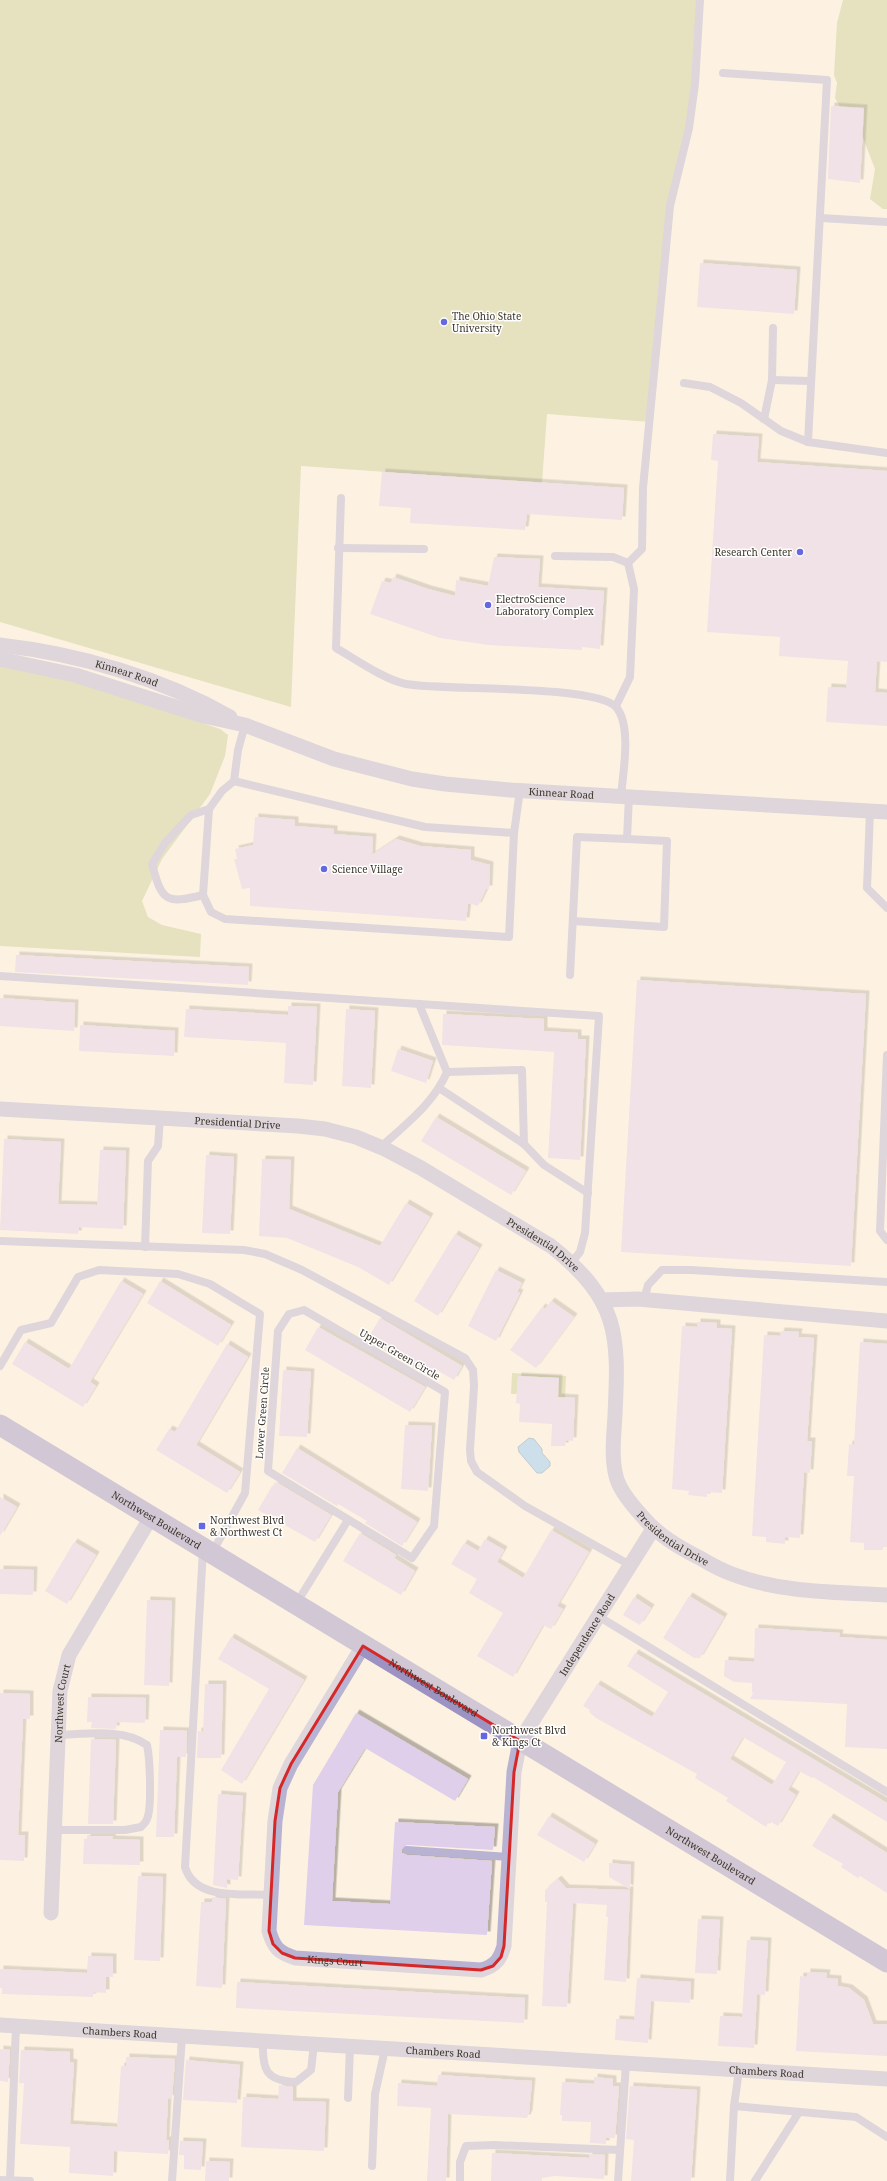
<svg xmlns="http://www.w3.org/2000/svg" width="887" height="2181" font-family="'Noto Serif',serif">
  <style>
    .green { fill: #c9cd95 }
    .water { fill: #93c8f3; stroke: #799cb7 }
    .building { fill: #e0cfea; fill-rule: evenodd; filter: url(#shadow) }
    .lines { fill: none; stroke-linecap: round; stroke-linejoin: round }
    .service { stroke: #b9b3d3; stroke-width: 8 }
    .minor { stroke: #b9b3d3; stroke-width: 15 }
    .secondary { stroke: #9d93c3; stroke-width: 21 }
    .marked { fill: none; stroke: #d62828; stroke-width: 3; stroke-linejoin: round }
    .poi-dot { fill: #6568e1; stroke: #fff; stroke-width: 1.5 }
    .labels { text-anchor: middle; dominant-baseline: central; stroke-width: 3; stroke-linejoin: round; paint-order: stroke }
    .poi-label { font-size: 10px; fill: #3b342a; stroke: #fff; text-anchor: start }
    .street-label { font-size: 10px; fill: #3b342a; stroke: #fff }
  </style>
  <defs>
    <filter id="shadow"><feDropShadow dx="3.5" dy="-3.5" stdDeviation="0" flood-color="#0004"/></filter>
  </defs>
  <rect width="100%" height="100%" fill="#fdf2e2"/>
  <g class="green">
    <polygon points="0,0 700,0 695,84 670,206 650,422 547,414 542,483 301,466 291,707 0,622"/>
    <polygon points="843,0 887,0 887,209 883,209 870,199 875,169 858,125 842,111 835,98 837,83 834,75 837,23"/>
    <polygon points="0,666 93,685 220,729 228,735 225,756 210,794 162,859 142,901 148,917 162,925 201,934 200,957 0,946"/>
    <polygon points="512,1373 566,1376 565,1398 558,1397 558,1378 518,1376 517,1394 511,1394"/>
  </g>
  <polygon class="water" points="529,1438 534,1439 542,1449 542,1453 550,1462 550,1466 542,1473 537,1473 519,1452 518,1447"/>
  <g class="building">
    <polygon points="831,106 864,108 860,183 828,179"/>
    <polygon points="700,263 797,270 794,314 697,307"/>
    <polygon points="713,434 759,437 757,462 887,471 887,662 877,661 875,692 887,693 887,726 826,722 828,687 846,688 848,661 779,656 780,637 707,632 718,461 711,460"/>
    <polygon points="382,472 624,488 622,520 527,514 525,530 410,523 411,508 379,506"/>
    <polygon points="494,557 540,559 538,587 604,591 600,649 582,647 582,650 489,645 440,638 370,614 382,581 391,583 393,577 428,589 455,596 456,580 488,586"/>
    <polygon points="255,817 295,820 295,826 334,829 334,834 373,837 372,855 396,839 420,846 471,850 471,860 490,865 489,889 486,889 478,906 468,903 466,921 250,906 250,888 242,889 234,859 237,859 235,849 253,845"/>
    <polygon points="16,955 249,967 248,985 15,972"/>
    <polygon points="637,980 866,994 851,1266 621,1252"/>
    <polygon points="0,998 75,1003 74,1031 0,1026"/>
    <polygon points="288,1006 317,1007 313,1085 284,1083 286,1043 184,1037 186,1009 288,1015"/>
    <polygon points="346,1009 375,1011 371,1088 342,1086"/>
    <polygon points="443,1014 544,1019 544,1031 578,1033 578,1039 586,1039 580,1160 548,1158 554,1052 442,1045"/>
    <polygon points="80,1025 175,1031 174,1056 79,1051"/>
    <polygon points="398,1049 433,1061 426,1083 391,1071"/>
    <polygon points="436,1117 526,1171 511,1195 421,1141"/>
    <polygon points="4,1139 61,1142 58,1204 97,1205 100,1150 126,1151 123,1229 79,1227 78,1234 0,1230"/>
    <polygon points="206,1155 234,1157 230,1234 202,1233"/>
    <polygon points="262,1159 291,1160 289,1209 380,1246 406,1203 430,1217 389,1285 358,1267 287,1238 259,1236"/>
    <polygon points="455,1234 479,1248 438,1316 414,1301"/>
    <polygon points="496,1270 522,1283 517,1292 520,1293 496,1341 468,1326"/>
    <polygon points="121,1281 143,1294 90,1382 96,1386 83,1407 12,1364 25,1342 69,1369"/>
    <polygon points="160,1281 231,1325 218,1346 147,1303"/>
    <polygon points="551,1301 574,1317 536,1368 510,1350 542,1307 545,1309"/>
    <polygon points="380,1318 462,1366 454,1380 435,1369 430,1377 367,1340"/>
    <polygon points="697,1322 717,1323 717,1328 732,1329 722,1493 707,1492 707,1497 688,1495 689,1491 672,1489 682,1326 697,1327"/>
    <polygon points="318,1327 425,1387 410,1412 305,1350"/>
    <polygon points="781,1331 799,1332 798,1337 814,1338 807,1441 812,1441 810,1473 804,1472 800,1538 785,1537 785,1544 766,1542 766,1537 752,1536 764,1335 780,1336"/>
    <polygon points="860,1342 887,1344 887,1546 883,1546 883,1550 864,1550 864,1543 850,1542 854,1476 847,1476 849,1444 854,1445"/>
    <polygon points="227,1344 248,1357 196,1445 240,1472 227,1493 156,1450 169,1429 175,1432"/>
    <polygon points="283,1370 311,1372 307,1437 279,1436"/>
    <polygon points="518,1376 559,1378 558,1397 575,1398 573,1441 566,1440 565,1446 551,1446 552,1424 519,1422 520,1404 516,1403"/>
    <polygon points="405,1425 432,1426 428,1491 401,1489"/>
    <polygon points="297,1448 417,1522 402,1546 365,1523 367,1521 362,1518 338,1504 337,1506 282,1473"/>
    <polygon points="276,1482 331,1515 315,1542 258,1510 272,1486 274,1487"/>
    <polygon points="0,1497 17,1507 0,1536"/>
    <polygon points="551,1530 589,1552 557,1606 563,1609 551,1629 543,1625 513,1677 477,1656 503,1613 469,1593 477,1579 451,1564 464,1543 478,1551 485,1539 504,1550 497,1562 523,1578"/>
    <polygon points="360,1533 396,1555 394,1558 415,1571 401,1595 343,1561"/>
    <polygon points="74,1542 96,1555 67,1604 45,1591"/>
    <polygon points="0,1569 34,1570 33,1595 0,1594"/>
    <polygon points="689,1596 724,1617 700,1658 694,1658 663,1638"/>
    <polygon points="634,1597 651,1608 640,1625 623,1615"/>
    <polygon points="147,1600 172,1601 169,1686 144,1685"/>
    <polygon points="755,1628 840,1633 839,1637 887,1640 887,1749 845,1747 847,1704 750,1699 753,1693 752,1692 752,1683 734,1682 724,1676 725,1660 754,1662"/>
    <polygon points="231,1637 304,1680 242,1784 221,1770 269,1689 218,1659"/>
    <path d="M635 1653 887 1803V1822L813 1777 812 1778 799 1771 788 1790 796 1795 778 1826 769 1821 766 1827 726 1801 728 1798 695 1778 697 1774 596 1718 589 1712 590 1710 583 1706 597 1684 652 1717 668 1692 627 1666ZM743 1737 786 1762 772 1785 730 1759Z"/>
    <polygon points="205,1684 223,1684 221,1758 197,1758 198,1731 203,1732"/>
    <polygon points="0,1693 30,1694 30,1719 23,1719 18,1835 25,1835 24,1861 0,1860"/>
    <polygon points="88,1697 146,1698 145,1723 117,1722 116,1729 91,1728 92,1722 87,1722"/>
    <polygon points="356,1713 468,1779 455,1801 365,1748 338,1792 332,1901 390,1904 395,1822 495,1827 493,1850 407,1845 402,1849 402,1853 407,1855 492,1861 487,1935 304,1925 313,1785"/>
    <polygon points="160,1730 187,1731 186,1757 177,1757 174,1837 156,1837"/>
    <polygon points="91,1739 116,1740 113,1824 88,1824"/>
    <polygon points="218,1794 243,1796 238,1880 227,1879 227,1888 213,1885"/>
    <polygon points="549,1816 595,1844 584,1862 537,1835"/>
    <polygon points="830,1817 887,1853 887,1893 860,1876 858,1878 841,1867 843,1864 812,1846"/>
    <polygon points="87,1836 113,1836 112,1839 140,1840 140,1865 83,1864 84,1839 87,1839"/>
    <polygon points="609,1863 631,1865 630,1889 609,1877"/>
    <polygon points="138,1876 163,1877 160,1961 134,1960"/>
    <polygon points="558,1879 566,1888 630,1890 626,1982 604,1980 608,1917 606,1917 607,1905 573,1903 567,2007 542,2006 547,1902 545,1902 545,1890"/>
    <polygon points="212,1897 226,1899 222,1988 196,1986 201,1902 212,1902"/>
    <polygon points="698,1919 720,1920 717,1974 695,1973"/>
    <polygon points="747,1940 768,1941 765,1995 757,1994 754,2048 718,2046 720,2016 742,2017"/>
    <polygon points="88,1956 113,1957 113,1977 106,1977 106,1993 93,1992 93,1997 2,1994 2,1988 0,1988 0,1969 87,1973"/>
    <polygon points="807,1972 827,1973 826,1978 838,1979 838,1986 849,1988 864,2000 873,2024 887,2024 887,2056 796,2051 800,1976 807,1977"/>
    <polygon points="637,1978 691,1982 690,2003 651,2001 648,2043 615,2040 616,2019 634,2020"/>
    <polygon points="237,1982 525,1998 524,2023 236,2008"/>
    <polygon points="0,2049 10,2050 8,2082 0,2081"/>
    <polygon points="21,2050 70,2052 70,2062 74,2063 70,2124 117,2127 121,2066 126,2066 126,2057 175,2059 172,2099 168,2098 166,2140 169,2140 168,2154 114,2151 113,2176 69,2173 70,2147 20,2144 24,2083 19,2083"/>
    <polygon points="186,2060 240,2065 237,2103 183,2100"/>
    <polygon points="438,2075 532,2081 529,2113 527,2118 448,2114 446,2181 427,2181 431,2108 397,2106 398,2083 437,2086"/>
    <polygon points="594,2077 613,2079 613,2086 619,2086 615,2138 606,2138 606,2144 590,2143 591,2122 562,2121 562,2115 560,2115 562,2082 594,2084"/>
    <polygon points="279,2085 293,2087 293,2101 326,2102 324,2151 241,2147 243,2097 278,2099"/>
    <polygon points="630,2086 697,2090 691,2181 631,2181 634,2140 626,2139"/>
    <polygon points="180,2141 203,2142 201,2170 184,2169 184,2155 179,2155"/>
    <polygon points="492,2153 589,2158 589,2154 605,2155 604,2179 554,2176 542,2178 542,2181 491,2181"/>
    <polygon points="206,2161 230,2162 229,2181 205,2181"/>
  </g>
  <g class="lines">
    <g class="service">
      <polyline points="723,73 827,80 808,442 887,453"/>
      <polyline points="821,218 887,222"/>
      <polyline points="772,380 811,381"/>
      <polyline points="684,383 710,387 741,403 781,431 808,442"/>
      <polyline points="764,419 772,380 773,328"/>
      <path d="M341 498 336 648C355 659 385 680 406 684 444 691 595 684 616 707 632 725 623 773 621 796"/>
      <polyline points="338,548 424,549"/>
      <polyline points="555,556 613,557 628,563 634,589 630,677 616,706"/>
      <polyline points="628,563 642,549 643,488 670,206 689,128 695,84 700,0"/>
      <polyline points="245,725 238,750 234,781 222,791 209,809 203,895 211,912 225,919 509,937 514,833 520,790"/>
      <polyline points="234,781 425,827 514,833"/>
      <polyline points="870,811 867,888 887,908"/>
      <path d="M203 895C166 904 162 902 152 864L165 843 191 815 209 809"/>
      <polyline points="573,921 664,927 667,841 627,839"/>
      <polyline points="570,975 577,837 627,839 629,796"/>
      <polyline points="0,976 599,1016 585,1233 580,1252 572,1262"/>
      <polyline points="887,1055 880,1231 887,1240"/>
      <polyline points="447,1072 522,1070 524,1144"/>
      <polyline points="439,1088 524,1144 544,1165 588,1193"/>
      <path d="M381 1147C406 1124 434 1103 447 1072L419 1004"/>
      <polyline points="0,1241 244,1250 265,1254 302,1270 465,1358 473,1370 474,1386 470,1450 471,1461 477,1472 525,1506 630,1565"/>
      <polyline points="145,1247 148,1161 158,1146 160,1118"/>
      <polyline points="644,1299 648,1285 662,1270 691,1270 887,1282"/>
      <polygon points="304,1310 445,1392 434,1526 412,1558 268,1471 278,1331 289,1314"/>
      <polyline points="0,1366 21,1330 51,1323 78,1277 99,1270 178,1274 210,1284 260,1314 245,1493 212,1553"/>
      <path d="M203 1550 185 1867C195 1901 242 1893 271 1895"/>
      <polyline points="296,1604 348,1520"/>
      <polyline points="598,1616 887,1792"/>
      <path d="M54 1830H125L141 1827C143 1825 146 1822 147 1819 152 1808 150 1758 147 1745 123 1728 87 1734 58 1735"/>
      <polyline points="407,1850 509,1857"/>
      <path d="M263 2041C262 2070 266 2081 296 2082L311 2070 314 2044"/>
      <polyline points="739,2070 734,2106 856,2117 887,2137"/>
      <polyline points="348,2098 350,2047"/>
      <polyline points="372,2166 375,2094 385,2049"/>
      <polyline points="0,2180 30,2181"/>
      <polyline points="10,2180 16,2026"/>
      <polyline points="172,2181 182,2036"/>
      <polyline points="460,2181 460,2162 466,2146 494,2145 620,2150"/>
      <polyline points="618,2181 626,2064"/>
      <polyline points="730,2181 734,2106"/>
      <polyline points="755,2181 799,2112"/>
    </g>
    <g class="minor">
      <path id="s1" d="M0 645C79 654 161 678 230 717"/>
      <path id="s2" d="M0 659 75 675 204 716 245 725 334 759 412 779 445 784 510 790 887 812"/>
      <path id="s3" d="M0 1109 298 1126 325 1129 356 1137 385 1149 421 1168 551 1246C619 1300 619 1334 615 1415 614 1435 611 1456 616 1476 619 1490 632 1505 642 1516 658 1535 678 1547 700 1558 710 1564 721 1570 732 1574 781 1593 835 1592 887 1595"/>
      <polyline points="602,1300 638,1299 887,1321"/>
      <path id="s4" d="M363 1646 291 1764 280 1788 275 1821 269 1931C274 1948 278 1952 295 1958L481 1970C495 1966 500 1960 504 1946L514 1772 520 1741 653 1529"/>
      <path id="s5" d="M51 1913 60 1691 69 1655 151 1517"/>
      <path id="s6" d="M0 2025 887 2079"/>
    </g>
    <path class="secondary" id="s7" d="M0 1425 887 1962"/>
  </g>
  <path d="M0 0H887V2181H0ZM363 1646 520 1741 514 1772 504 1946 501 1957 493 1966 481 1970 295 1958 282 1953 273 1944 269 1931 275 1821 280 1788 291 1764Z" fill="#fdf2e2" fill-opacity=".55" fill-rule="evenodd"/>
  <path class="marked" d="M363 1646 520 1741 514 1772 504 1946 501 1957 493 1966 481 1970 295 1958 282 1953 273 1944 269 1931 275 1821 280 1788 291 1764Z"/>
  <g class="poi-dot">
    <circle cx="444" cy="322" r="4"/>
    <circle cx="800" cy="552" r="4"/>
    <circle cx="488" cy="605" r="4"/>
    <circle cx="324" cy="869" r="4"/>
    <rect x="198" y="1522" width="8" height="8" rx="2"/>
    <rect x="480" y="1732" width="8" height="8" rx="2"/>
  </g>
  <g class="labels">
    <g class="poi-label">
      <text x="452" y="316">The Ohio State<tspan x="452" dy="12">University</tspan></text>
      <text x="792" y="552" text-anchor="end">Research Center</text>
      <text x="496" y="599">ElectroScience<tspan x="496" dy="12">Laboratory Complex</tspan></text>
      <text x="332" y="869">Science Village</text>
      <text x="210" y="1520">Northwest Blvd<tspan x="210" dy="12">&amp; Northwest Ct</tspan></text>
      <text x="492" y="1730">Northwest Blvd<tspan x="492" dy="12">&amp; Kings Ct</tspan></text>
    </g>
    <g class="street-label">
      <text stroke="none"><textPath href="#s1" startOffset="130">Kinnear Road</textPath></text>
      <text stroke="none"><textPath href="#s2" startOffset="580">Kinnear Road</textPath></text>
      <text stroke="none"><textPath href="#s3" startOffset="238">Presidential Drive</textPath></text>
      <text stroke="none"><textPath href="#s3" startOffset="574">Presidential Drive</textPath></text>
      <text transform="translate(400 1354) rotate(30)">Upper Green Circle</text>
      <text transform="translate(262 1413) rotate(-86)">Lower Green Circle</text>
      <text stroke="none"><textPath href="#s7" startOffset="183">Northwest Boulevard</textPath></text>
      <text stroke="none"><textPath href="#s3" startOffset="921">Presidential Drive</textPath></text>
      <text stroke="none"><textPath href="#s4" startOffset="901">Independence Road</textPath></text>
      <text stroke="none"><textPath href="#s7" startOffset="507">Northwest Boulevard</textPath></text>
      <text stroke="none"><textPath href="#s5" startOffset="210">Northwest Court</textPath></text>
      <text stroke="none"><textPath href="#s7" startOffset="831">Northwest Boulevard</textPath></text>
      <text stroke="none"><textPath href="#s4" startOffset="388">Kings Court</textPath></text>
      <text stroke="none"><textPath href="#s6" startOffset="120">Chambers Road</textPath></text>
      <text stroke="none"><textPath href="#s6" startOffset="444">Chambers Road</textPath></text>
      <text stroke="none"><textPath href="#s6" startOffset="768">Chambers Road</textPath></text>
    </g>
  </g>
</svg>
